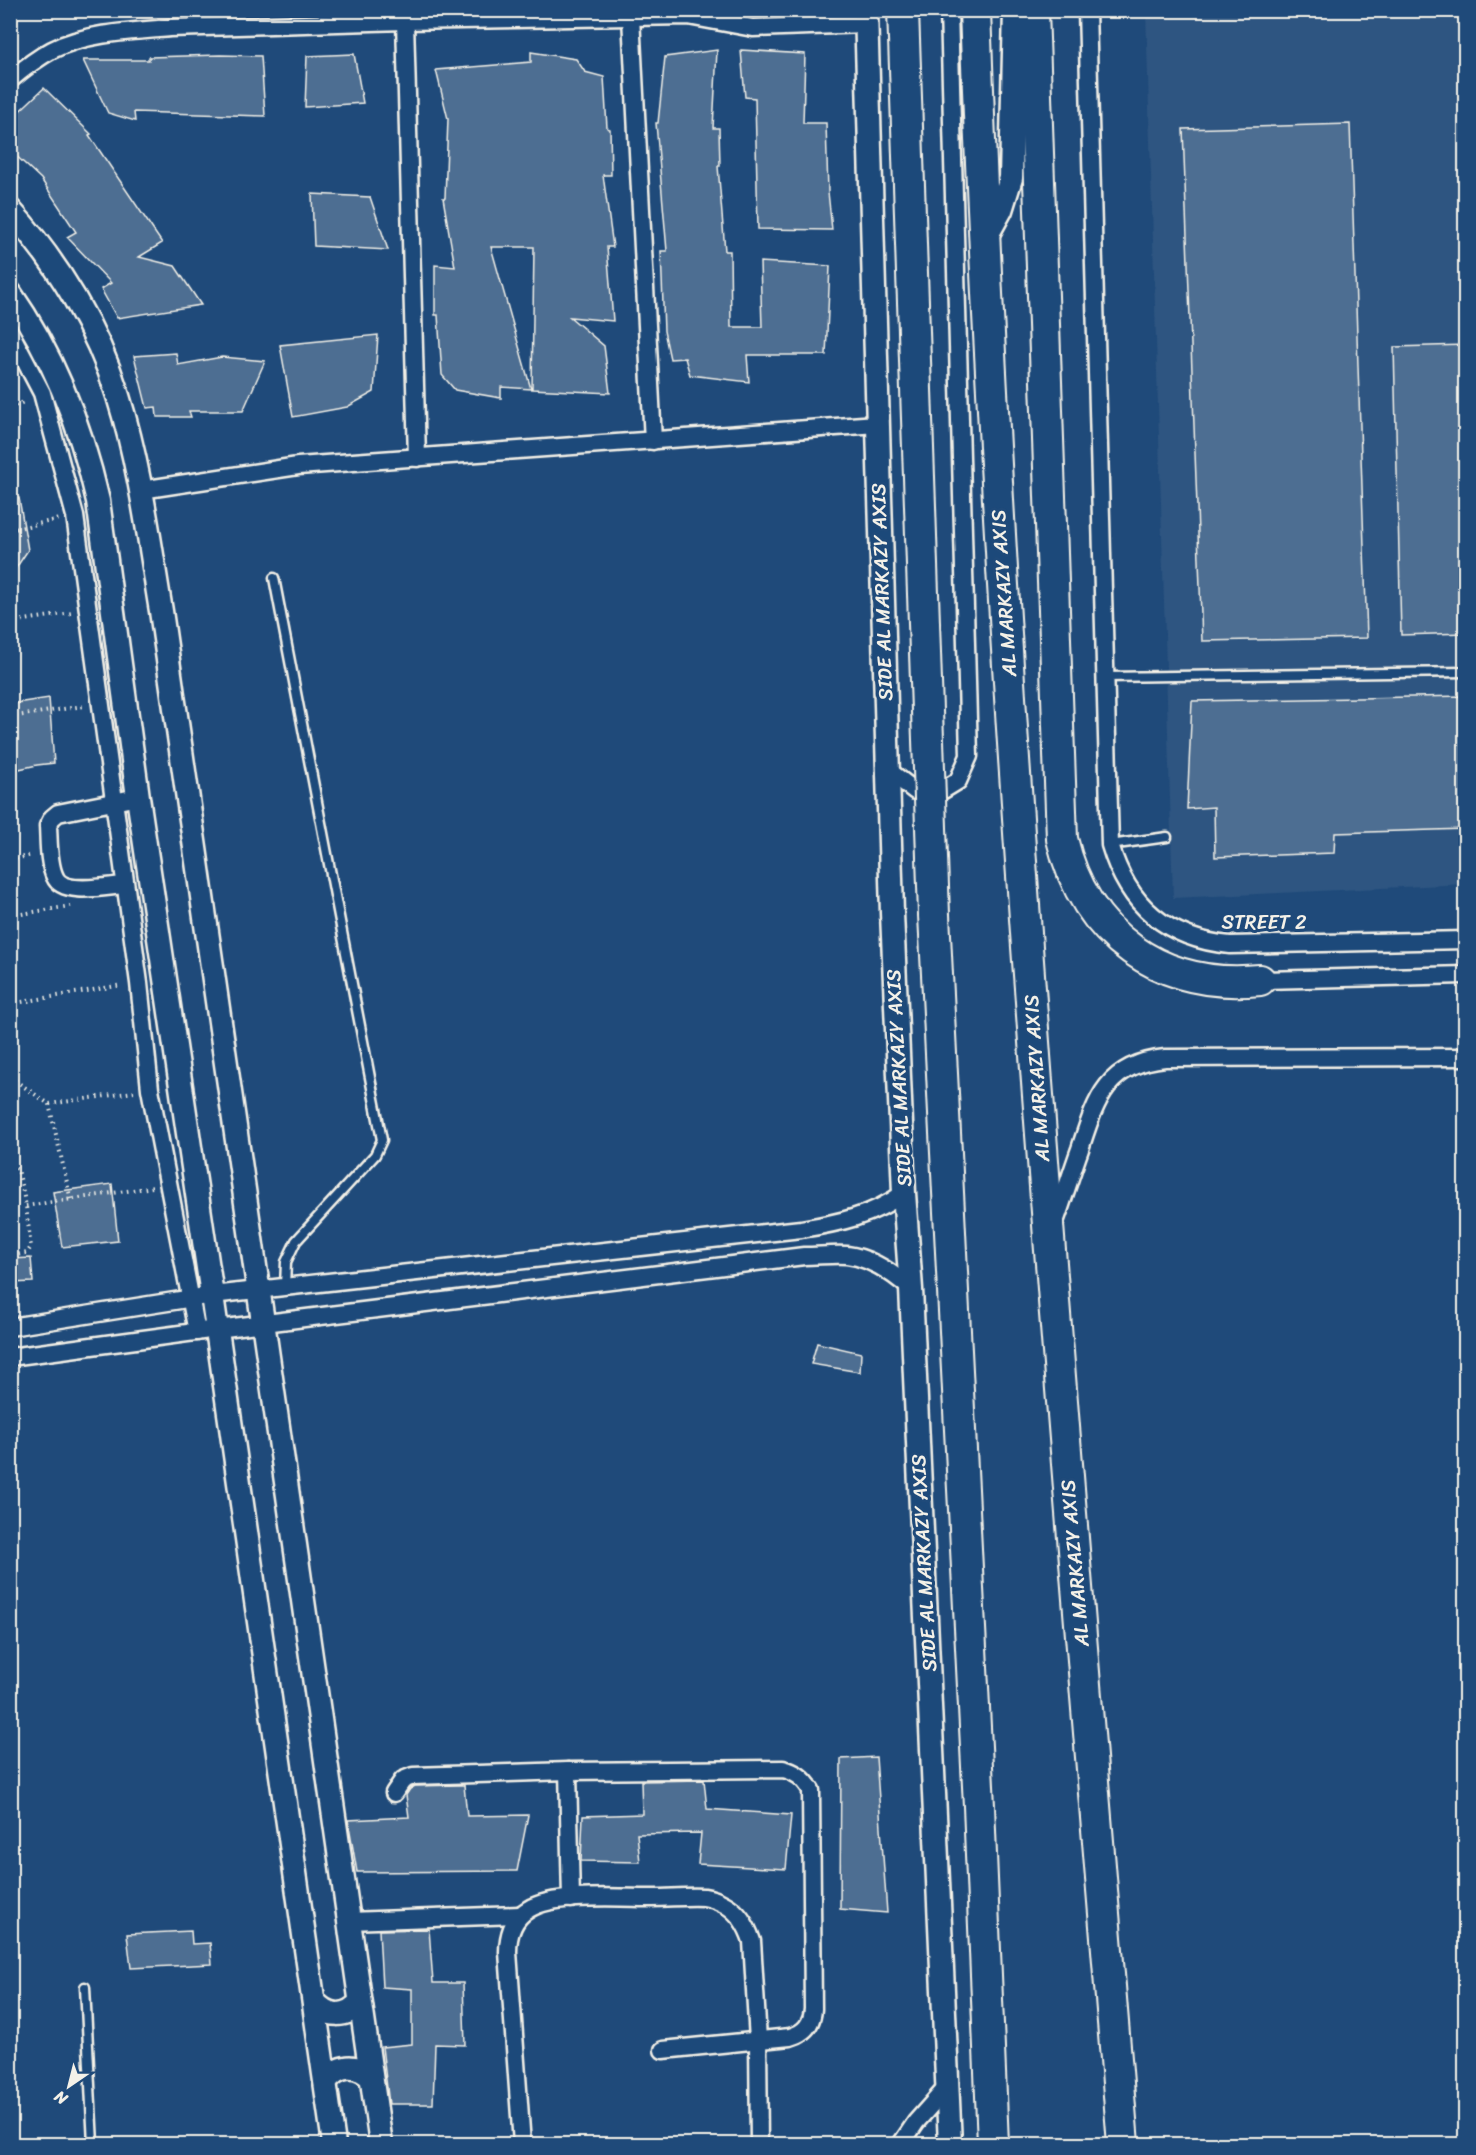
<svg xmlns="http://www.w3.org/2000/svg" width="1476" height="2155" font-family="Sriracha,sans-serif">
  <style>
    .built { fill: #2d5581 }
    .building { fill: #4d6e92; stroke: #f4f1e8; stroke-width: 1.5 }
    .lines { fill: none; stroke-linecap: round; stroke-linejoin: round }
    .lane-casing { stroke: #f4f1e8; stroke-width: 13 }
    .street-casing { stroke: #f4f1e8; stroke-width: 21 }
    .secondary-casing { stroke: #f4f1e8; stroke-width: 27 }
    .highway-casing { stroke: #f4f1e8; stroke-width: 34 }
    .path { stroke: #f4f1e8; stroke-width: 4; stroke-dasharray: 1.5 4.5; stroke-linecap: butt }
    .lane { stroke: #1f4a7a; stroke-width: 8 }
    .street { stroke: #1f4a7a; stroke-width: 16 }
    .secondary { stroke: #1f4a7a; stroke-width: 22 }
    .highway { stroke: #1f4a7a; stroke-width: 30 }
    .highway-bridge-casing { stroke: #f4f1e8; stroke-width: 34; stroke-linecap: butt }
    .highway-bridge { stroke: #1f4a7a; stroke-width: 30 }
    .labels { text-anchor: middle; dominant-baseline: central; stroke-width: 6; stroke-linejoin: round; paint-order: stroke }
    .street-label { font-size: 20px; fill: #f4f1e8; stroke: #1f4a7a }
  </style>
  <rect width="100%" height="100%" fill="#1f4a7a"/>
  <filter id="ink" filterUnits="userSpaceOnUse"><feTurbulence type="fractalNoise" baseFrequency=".0167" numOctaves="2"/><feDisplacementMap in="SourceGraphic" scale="12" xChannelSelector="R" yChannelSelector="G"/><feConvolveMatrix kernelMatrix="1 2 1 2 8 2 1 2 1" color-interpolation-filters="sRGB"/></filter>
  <g filter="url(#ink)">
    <polygon class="built" points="1146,11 1465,11 1465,884 1173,898"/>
    <g class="building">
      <polygon points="717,50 713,128 719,128 720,166 718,166 725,251 730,251 731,327 762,327 760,262 830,266 826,355 747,355 749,382 690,375 685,358 670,359 664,331 661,251 667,251 656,123 658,123 665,57"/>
      <polygon points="741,50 805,54 803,123 826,123 828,192 832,230 758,229 755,98 745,97"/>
      <polygon points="531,52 576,59 585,72 604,77 607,128 610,129 611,175 603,175 613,247 607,247 613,321 570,317 604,346 610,393 532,389 534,247 491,247 531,389 501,387 501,398 455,390 442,375 438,315 435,315 435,265 455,267 443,198 445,198 448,119 436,70 531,62"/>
      <polygon points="354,54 363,103 305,107 307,56"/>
      <polygon points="220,55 261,56 265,116 134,112 135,121 108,113 83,60 149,60 149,57"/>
      <polygon points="44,88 91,134 89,135 162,243 139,257 175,266 201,305 117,318 101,289 111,283 67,237 76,232 41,179 10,150 10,120"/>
      <polygon points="1350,124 1367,638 1202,641 1183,129"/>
      <polygon points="312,194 370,197 388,250 314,246"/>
      <polygon points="378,335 374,392 347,407 293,417 280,345"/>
      <polygon points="1466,345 1466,633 1401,635 1394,347"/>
      <polygon points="176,353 178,365 222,357 265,361 243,411 189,411 191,417 157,417 156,407 147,408 134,356"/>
      <polygon points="10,498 19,498 28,550 10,577"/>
      <polygon points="1466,696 1466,829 1335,833 1334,853 1215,857 1214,807 1187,809 1192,701"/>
      <polygon points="49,698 54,763 37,765 10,771 10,704"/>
      <polygon points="112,1184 118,1241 62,1247 53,1192"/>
      <polygon points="31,1258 33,1282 10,1283 10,1259"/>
      <polygon points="817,1343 861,1353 860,1372 811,1364"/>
      <polygon points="876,1757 887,1913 840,1909 841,1759"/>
      <polygon points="704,1780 707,1809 791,1815 786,1869 698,1864 701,1833 637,1834 640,1862 581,1861 583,1816 642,1814 641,1781"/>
      <polygon points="459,1785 464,1785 467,1816 528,1815 517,1871 357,1872 348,1820 409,1817 406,1795 410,1789 415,1786"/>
      <polygon points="429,1929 433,1983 463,1983 465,2045 435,2044 433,2104 389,2104 382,2047 412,2044 412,1989 382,1987 379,1930"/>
      <polygon points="191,1931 192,1944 210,1943 212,1964 131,1968 127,1934"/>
    </g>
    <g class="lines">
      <defs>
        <g id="lane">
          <polyline points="274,578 382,1140 375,1155 296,1241 286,1262 285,1287"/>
          <polyline points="1106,677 1466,672"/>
          <polyline points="1110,845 1167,837"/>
          <polyline points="85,1987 93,2144"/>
        </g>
        <g id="street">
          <path d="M1087 10 1110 845C1128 906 1167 939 1230 945L1466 940"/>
          <polyline points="631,17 653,441"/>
          <polyline points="405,21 417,458"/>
          <path d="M10 80C23 69 37 58 52 50 85 33 133 31 170 28L405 21 688 16 753 28 866 24"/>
          <polyline points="10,332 42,393 75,516 139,983 150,1089 197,1332"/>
          <polyline points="141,490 298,466 877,424"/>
          <polyline points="888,770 915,791 940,792 958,781 969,756 949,10"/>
          <path d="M125 885C107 886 63 896 55 877 48 863 49 841 48 826L52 818 58 813 138 797"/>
          <polyline points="1260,980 1466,975"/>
          <path d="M1054 1225C1063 1200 1071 1174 1080 1149 1096 1100 1106 1064 1165 1058L1466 1057"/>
          <path d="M10 1327 212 1295 801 1229C839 1223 872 1216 904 1193"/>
          <path d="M10 1357 217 1329 804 1256C818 1256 833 1254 847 1255 872 1258 893 1273 911 1289"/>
          <polyline points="568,1771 571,1899"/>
          <path d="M394 1793 403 1780 413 1776 568 1771 783 1769C796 1772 804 1778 811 1790L813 2009C812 2024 805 2033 790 2037L663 2050"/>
          <polyline points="349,1921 520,1915"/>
          <path d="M522 2144 508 1952C508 1934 513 1918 529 1909 555 1893 621 1898 653 1898 669 1898 687 1896 704 1897 711 1898 719 1901 726 1905 740 1913 747 1926 752 1941L758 2040 759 2144"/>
          <polyline points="901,2144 916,2122 947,2087"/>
        </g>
        <g id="secondary">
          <polyline points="866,10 892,913 904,1193 911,1289 950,2144"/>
          <path d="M10 210C58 263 97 328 118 396 140 466 149 539 161 611L381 2144"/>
          <polyline points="985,239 1001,210 1011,178 1015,10"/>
          <path d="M10 293C54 356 81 426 98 501L138 797 212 1295 334 2144"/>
          <path d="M314 2001C327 2018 347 2018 360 2002"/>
          <path d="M326 2081C338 2065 356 2063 371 2077"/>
        </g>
        <g id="highway">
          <path d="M975 10C1000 723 1065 1434 1123 2144"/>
          <path d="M1033 10 1062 839C1085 936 1161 990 1260 980"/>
          <polyline points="934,915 979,1806 993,2144"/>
        </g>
      </defs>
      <use href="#lane" class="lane-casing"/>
      <use href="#street" class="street-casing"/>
      <use href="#secondary" class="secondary-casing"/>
      <use href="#highway" class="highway-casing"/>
      <g class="path">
        <polyline points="10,408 26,401"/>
        <polyline points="10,530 60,519"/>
        <polyline points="10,622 72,613"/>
        <polyline points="10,717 84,706"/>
        <polyline points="10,860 32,855"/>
        <polyline points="10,916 70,906"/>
        <polyline points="10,1004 122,985"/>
        <polyline points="10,1077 49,1104 134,1092"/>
        <polyline points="49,1104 71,1200"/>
        <polyline points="10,1166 18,1169 26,1206 31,1247 27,1253 10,1256"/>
        <polyline points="26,1206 153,1187"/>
      </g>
      <use href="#lane" class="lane"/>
      <use href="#street" class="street"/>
      <use href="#secondary" class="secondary"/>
      <use href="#highway" class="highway"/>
      <defs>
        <polyline id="highway-bridge" points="903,10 934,915"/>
      </defs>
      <use href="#highway-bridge" class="highway-bridge-casing"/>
      <use href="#highway-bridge" class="highway-bridge"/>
    </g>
  </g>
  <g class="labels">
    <g class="street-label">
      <text transform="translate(882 592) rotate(-92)">SIDE AL MARKAZY AXIS</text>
      <text transform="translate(1004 593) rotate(-94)">AL MARKAZY AXIS</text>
      <text x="1264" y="922">STREET 2</text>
      <text transform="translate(899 1078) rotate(-93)">SIDE AL MARKAZY AXIS</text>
      <text transform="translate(1037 1078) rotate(-94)">AL MARKAZY AXIS</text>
      <text transform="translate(924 1563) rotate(-93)">SIDE AL MARKAZY AXIS</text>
      <text transform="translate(1075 1563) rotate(-95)">AL MARKAZY AXIS</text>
    </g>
  </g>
  <rect width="1476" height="2155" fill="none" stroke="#1f4a7a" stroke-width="36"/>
  <rect x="18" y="18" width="1440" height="2119" fill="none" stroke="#f4f1e8" stroke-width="2" filter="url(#ink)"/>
  <g transform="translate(69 2086) rotate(215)" stroke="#1f4a7a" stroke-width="4.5" paint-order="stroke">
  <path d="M0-4.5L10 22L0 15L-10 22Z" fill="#f4f1e8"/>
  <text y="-9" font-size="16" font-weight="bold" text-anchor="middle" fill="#f4f1e8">N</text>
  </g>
</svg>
